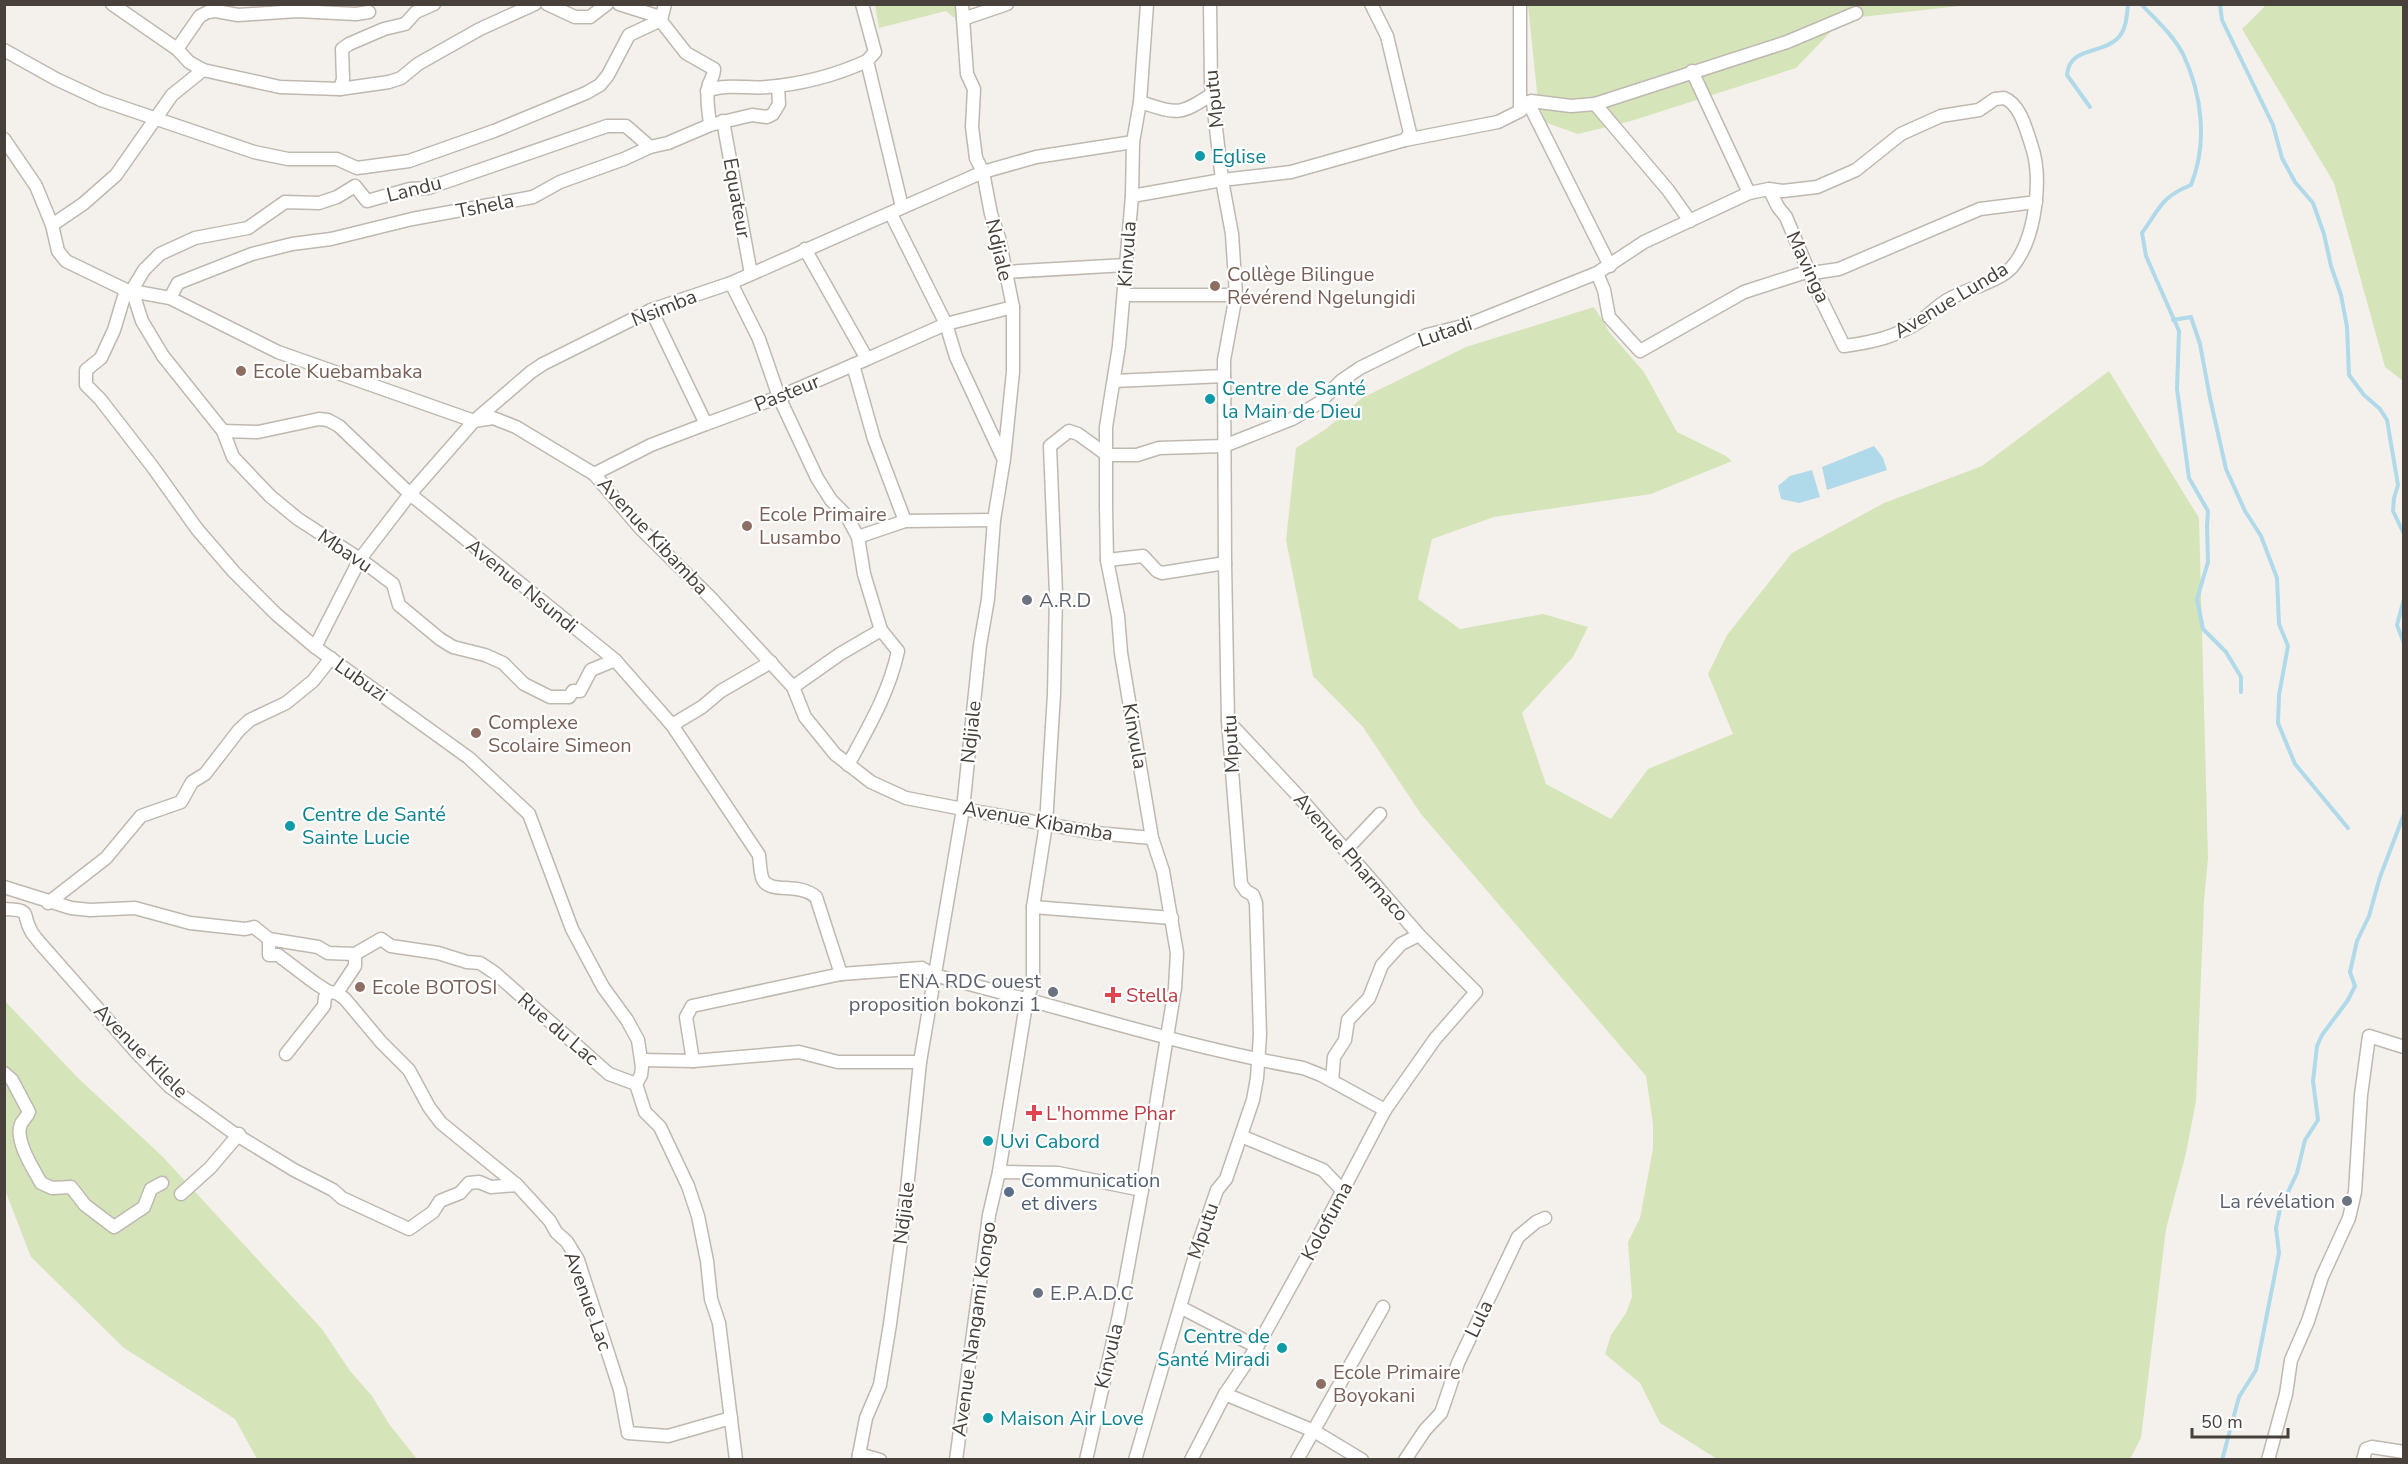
<svg xmlns="http://www.w3.org/2000/svg" width="2408" height="1464" font-family="'Nunito Sans',sans-serif">
  <style>
    .green { fill: #d6e4ba }
    .water { fill: #b0d9ea }
    .lines { fill: none; stroke-linecap: round; stroke-linejoin: round }
    .stream { stroke: #b0d9ea; stroke-width: 4 }
    .minor-casing { stroke: #bfb8b0; stroke-width: 15 }
    .minor { stroke: #fff; stroke-width: 12 }
    .culture-dot { fill: #0f9aa8; stroke: #fff; stroke-width: 2 }
    .education-dot { fill: #8d6e63; stroke: #fff; stroke-width: 2 }
    .worship-dot { fill: #6b7280; stroke: #fff; stroke-width: 2 }
    .health-dot { fill: #e0444e; stroke: #fff; stroke-width: 2 }
    .service-dot { fill: #5c6f8a; stroke: #fff; stroke-width: 2 }
    .labels { text-anchor: middle; dominant-baseline: central; stroke-width: 4.5; stroke-linejoin: round; paint-order: stroke }
    .street-label { font-size: 20px; fill: #48413b; stroke: #fff }
    .culture-label { font-size: 20px; fill: #0d838f; stroke: #fff; text-anchor: start }
    .education-label { font-size: 20px; fill: #785e54; stroke: #fff; text-anchor: start }
    .worship-label { font-size: 20px; fill: #5b616d; stroke: #fff; text-anchor: start }
    .health-label { font-size: 20px; fill: #be3a42; stroke: #fff; text-anchor: start }
    .service-label { font-size: 20px; fill: #4e5e75; stroke: #fff; text-anchor: start }
  </style>
  <rect width="100%" height="100%" fill="#f4f1ec"/>
  <g class="green">
    <polygon points="875,5 957,5 959,18 953,17 946,11 879,28"/>
    <polygon points="1528,5 1969,5 1843,19 1796,68 1631,121 1578,134 1544,122 1537,92"/>
    <polygon points="2266,5 2403,5 2403,381 2385,367 2334,183 2242,29"/>
    <polygon points="1594,307 1610,333 1644,372 1677,432 1726,456 1732,461 1651,494 1494,517 1432,539 1418,599 1460,629 1543,614 1588,627 1573,657 1522,713 1546,784 1611,819 1648,769 1733,734 1708,674 1727,635 1792,553 1884,503 1982,466 2109,371 2199,518 2208,858 2204,901 2196,1101 2186,1153 2166,1229 2141,1438 2130,1459 1717,1459 1660,1423 1640,1383 1605,1354 1611,1335 1626,1313 1632,1297 1628,1242 1640,1218 1653,1149 1653,1124 1646,1076 1421,814 1363,727 1313,676 1286,540 1296,448 1326,429 1362,398 1466,347"/>
    <polygon points="4,1000 78,1078 162,1156 322,1329 350,1371 372,1396 389,1424 417,1459 257,1459 235,1419 124,1348 31,1257 5,1190"/>
  </g>
  <g class="water">
    <polygon points="1874,446 1883,458 1887,470 1827,490 1822,467"/>
    <polygon points="1812,470 1820,497 1799,503 1781,499 1778,486 1790,476"/>
  </g>
  <g class="lines">
    <g class="stream">
      <path d="M2141 4C2156 20 2173 35 2183 54 2202 94 2208 143 2191 185 2161 197 2160 208 2142 233L2146 256 2179 331 2177 389 2189 478 2208 511 2207 526 2208 562 2197 599 2203 629 2226 652 2241 677V692"/>
      <polyline points="2220,4 2222,20 2273,125 2282,158 2295,182 2313,203 2324,234 2331,266 2341,295 2347,327 2349,375 2364,395 2380,409 2387,420 2398,485 2394,498 2393,511 2404,534"/>
      <path d="M2090 107 2067 75C2070 46 2100 55 2117 39 2126 31 2127 16 2128 4"/>
      <polyline points="2173,320 2191,317 2200,344 2210,398 2226,469 2245,511 2261,536 2277,578 2279,624 2288,646 2279,695 2278,723 2295,764 2348,828"/>
      <polyline points="2404,599 2397,625 2404,643"/>
      <polyline points="2222,1460 2239,1397 2256,1370 2279,1253 2276,1228 2280,1209 2297,1173 2305,1140 2318,1120 2313,1081 2317,1046 2322,1035 2348,1000 2355,986 2350,972 2357,941 2369,916 2380,877 2404,814"/>
    </g>
    <defs>
      <g id="minor">
        <polyline points="112,4 177,49 189,62 203,70 280,87 340,89 389,82 401,78 418,64 480,29 535,4"/>
        <polyline points="547,4 575,17 590,17 607,4"/>
        <path d="M619 4 657 16 686 53 714 69C714 78 709 80 708 88 706 100 709 113 710 125"/>
        <polyline points="862,4 875,52 867,61 902,207"/>
        <polyline points="1371,4 1387,36 1410,133 1405,140"/>
        <polyline points="963,19 1007,4"/>
        <polyline points="177,49 200,16 208,12 216,11 238,15 297,11 356,14 369,12"/>
        <polyline points="4,50 56,79 101,100 254,152 288,159 337,159 357,168 409,161 494,131 586,93 600,85 608,75 629,35 661,20 665,4"/>
        <polyline points="1692,71 1749,193"/>
        <polyline points="340,89 343,79 342,49 349,44 384,29 405,24 416,12 434,4"/>
        <path d="M707 91C725 83 747 89 767 87 803 84 834 76 867 61"/>
        <path d="M1140 102C1178 114 1179 116 1212 94"/>
        <polyline points="1528,102 1610,266"/>
        <polyline points="1595,104 1668,190 1690,221"/>
        <polyline points="1520,111 1520,4"/>
        <polyline points="723,121 751,274"/>
        <polyline points="4,139 36,186 52,225 58,251 66,261 126,290 170,298 278,352 474,421 493,418 516,427 594,474 640,528 710,597 793,687 805,717 835,754 871,782 906,798 963,809 1096,833 1152,838"/>
        <polyline points="1132,196 1222,180 1291,172 1405,140 1498,122 1520,111 1531,101 1571,106 1595,104 1787,42 1856,13"/>
        <polyline points="891,214 946,324 956,357 1003,458"/>
        <polyline points="52,225 83,204 116,175 172,95 203,70"/>
        <polyline points="805,249 867,359 946,324 1013,307"/>
        <polyline points="1005,272 1126,265"/>
        <polyline points="1597,273 1604,290 1609,317 1640,351 1744,292 1809,271 1819,272 1839,269 1980,209 2036,202"/>
        <polyline points="731,283 759,339 779,397 817,478 831,500 846,515 858,537 864,574 881,630 840,654 793,687"/>
        <polyline points="126,290 114,330 101,358 86,370 86,385 100,399 152,466 197,529 234,572 276,614 315,647 469,758 529,814 572,929 603,987 627,1020 638,1040 642,1067 641,1075 636,1084"/>
        <polyline points="1124,295 1236,295"/>
        <polyline points="170,298 178,283 252,254 292,244 331,239 412,219 533,197 560,182 624,159 650,147 668,143 710,125 752,115 767,117 773,114 779,104 778,86"/>
        <polyline points="853,365 874,439 905,521"/>
        <polyline points="1114,381 1224,376"/>
        <polyline points="706,424 779,397 867,359"/>
        <path d="M223 431 258 432 319 419 328 420 339 426 410 494 615 660 672 725 759 855C760 862 760 874 763 880 771 894 799 882 816 897L841 974"/>
        <polyline points="594,474 651,445 706,424 651,310"/>
        <polyline points="858,537 905,521 994,520"/>
        <polyline points="1107,560 1143,556 1157,571 1162,573 1225,563"/>
        <polyline points="315,647 360,559 410,494 474,421 531,372 543,364 651,310 731,283 983,172 1036,157 1133,142"/>
        <polyline points="615,660 591,670 580,691 573,691 569,697 550,697 524,684 503,663 485,655 453,647 440,639 399,605 393,584 360,559 298,519 270,496 233,457 223,431 163,356 142,321 132,290 144,270 160,254 195,238 248,228 285,202 319,203 337,197 355,186 367,201 410,189 428,188 607,126 626,126 650,147"/>
        <polyline points="672,725 702,707 721,691 771,662"/>
        <path d="M848 765C868 728 889 693 898 651L881 630"/>
        <polyline points="1346,850 1380,814"/>
        <polyline points="4,887 71,908 90,910 135,908 190,923 245,929 254,927 269,939 318,947 328,953 355,954 381,939 391,946 438,953 467,962 480,963 495,973 609,1074 636,1084 645,1112 660,1127 688,1186 698,1216 707,1261 711,1299 719,1323 736,1460"/>
        <polyline points="48,903 106,858 141,816 181,802 192,782 205,774 239,730 250,720 286,703 313,681 331,658"/>
        <polyline points="1033,907 1172,918"/>
        <path d="M4 909C33 910 21 913 31 931 33 935 37 939 40 943L137 1053 170 1087 235 1134 294 1170 333 1190 342 1198 409 1229 433 1212 440 1201 460 1193 469 1183 479 1182 491 1187 517 1185 550 1221 556 1232 567 1242 578 1260 620 1390 628 1433 668 1436 731 1418"/>
        <polyline points="269,939 269,955 278,955 315,983 329,992 337,993 345,999 381,1042 409,1070 429,1107 441,1123 517,1185"/>
        <polyline points="337,993 355,966 355,954"/>
        <polyline points="286,1054 324,1006 325,997 329,992"/>
        <polyline points="642,1060 693,1061 799,1052 838,1062 920,1062"/>
        <path d="M693 1061 686 1017 692 1006 841 974 922 968 933 975C1057 1005 1178 1046 1303 1068L1321 1075 1385 1110"/>
        <path d="M4 1073 12 1080 29 1112C27 1117 23 1120 21 1124 14 1140 34 1170 41 1183L52 1188 71 1187 85 1205 114 1227 144 1207 151 1189 162 1183"/>
        <polyline points="1332,1081 1334,1057 1345,1040 1348,1020 1369,998 1382,965 1401,944 1419,935"/>
        <polyline points="1241,1136 1323,1170 1343,1191"/>
        <polyline points="999,1172 1058,1173 1142,1190"/>
        <polyline points="181,1194 210,1168 239,1134"/>
        <polyline points="1180,1307 1257,1347"/>
        <polyline points="1225,1394 1314,1431 1362,1460"/>
        <polyline points="859,1454 880,1460"/>
        <polyline points="858,1460 866,1418 880,1385 890,1324 903,1228 920,1062 963,809 980,645 988,599 994,520 1004,459 1013,372 1013,307 999,238 991,214 983,172 976,158 972,127 974,89 967,74 962,4"/>
        <path d="M956 1460 989 1215 999 1172 1027 998 1033 984V907L1046 824 1054 694 1056 594 1050 446 1069 431 1078 434 1107 455H1137L1159 448 1224 446 1292 419 1319 403 1341 381 1360 368 1427 335 1467 325 1597 273 1644 242 1749 193 1769 189 1783 191 1817 187 1856 170 1901 134 1941 116 1979 110 1995 99 2004 98C2020 104 2026 129 2031 144 2043 177 2036 239 2012 267 2000 281 1967 289 1951 298 1940 303 1931 313 1922 320 1896 337 1874 342 1844 346L1816 289 1786 217 1778 207 1769 189"/>
        <polyline points="1086,1460 1119,1315 1142,1190 1175,988 1177,953 1163,871 1152,838 1121,653 1118,616 1107,560 1106,506 1106,427 1119,346 1132,196 1133,142 1140,102 1147,4"/>
        <polyline points="1135,1460 1199,1242 1217,1190 1226,1179 1253,1100 1257,1078 1260,1035 1256,903 1253,895 1246,891 1241,884 1228,721 1225,563 1224,360 1236,295 1232,234 1222,180 1211,85 1210,4"/>
        <polyline points="1191,1460 1225,1394 1257,1347 1324,1226 1385,1110 1435,1039 1476,992 1419,935 1301,799 1228,721"/>
        <polyline points="1297,1460 1383,1307"/>
        <polyline points="1405,1460 1425,1430 1441,1413 1458,1363 1518,1237 1536,1222 1545,1218"/>
        <polyline points="2268,1460 2286,1394 2291,1360 2308,1321 2322,1277 2349,1218 2355,1192 2361,1095 2369,1036 2404,1047"/>
        <polyline points="2363,1460 2366,1449 2372,1447 2404,1452"/>
      </g>
    </defs>
    <use href="#minor" class="minor-casing"/>
    <use href="#minor" class="minor"/>
  </g>
  <g class="culture-dot">
    <circle cx="1200" cy="156" r="6"/>
    <circle cx="1210" cy="399" r="6"/>
    <circle cx="290" cy="826" r="6"/>
    <circle cx="988" cy="1141" r="6"/>
    <circle cx="1282" cy="1348" r="6"/>
    <circle cx="988" cy="1418" r="6"/>
  </g>
  <g class="education-dot">
    <circle cx="1215" cy="286" r="6"/>
    <circle cx="241" cy="371" r="6"/>
    <circle cx="747" cy="526" r="6"/>
    <circle cx="476" cy="733" r="6"/>
    <circle cx="360" cy="987" r="6"/>
    <circle cx="1321" cy="1384" r="6"/>
  </g>
  <g class="worship-dot">
    <circle cx="1027" cy="600" r="6"/>
    <circle cx="1053" cy="992" r="6"/>
    <circle cx="2347" cy="1201" r="6"/>
    <circle cx="1038" cy="1293" r="6"/>
  </g>
  <g class="health-dot">
    <path d="M1110 986h6v6h6v6h-6v6h-6v-6h-6v-6h6z"/>
    <path d="M1031 1104h6v6h6v6h-6v6h-6v-6h-6v-6h6z"/>
  </g>
  <circle class="service-dot" cx="1009" cy="1192" r="6"/>
  <g class="labels">
    <g class="street-label">
      <text transform="translate(1214 99) rotate(-96)">Mputu</text>
      <text transform="translate(414 189) rotate(-14)">Landu</text>
      <text transform="translate(737 198) rotate(80)">Equateur</text>
      <text transform="translate(485 206) rotate(-11)">Tshela</text>
      <text transform="translate(999 250) rotate(77)">Ndjiale</text>
      <text transform="translate(1127 254) rotate(-86)">Kinvula</text>
      <text transform="translate(1808 267) rotate(65)">Mavinga</text>
      <text transform="translate(1951 300) rotate(-31)">Avenue Lunda</text>
      <text transform="translate(664 308) rotate(-22)">Nsimba</text>
      <text transform="translate(1445 332) rotate(-19)">Lutadi</text>
      <text transform="translate(787 393) rotate(-22)">Pasteur</text>
      <text transform="translate(653 536) rotate(47)">Avenue Kibamba</text>
      <text transform="translate(345 551) rotate(34)">Mbavu</text>
      <text transform="translate(522 586) rotate(39)">Avenue Nsundi</text>
      <text transform="translate(361 680) rotate(35)">Lubuzi</text>
      <text transform="translate(971 732) rotate(-84)">Ndjiale</text>
      <text transform="translate(1135 736) rotate(80)">Kinvula</text>
      <text transform="translate(1231 744) rotate(-93)">Mputu</text>
      <text transform="translate(1038 821) rotate(10)">Avenue Kibamba</text>
      <text transform="translate(1351 857) rotate(49)">Avenue Pharmaco</text>
      <text transform="translate(558 1029) rotate(41)">Rue du Lac</text>
      <text transform="translate(141 1051) rotate(45)">Avenue Kilele</text>
      <text transform="translate(904 1213) rotate(-83)">Ndjiale</text>
      <text transform="translate(1327 1221) rotate(-62)">Kolofuma</text>
      <text transform="translate(1203 1231) rotate(-71)">Mputu</text>
      <text transform="translate(588 1301) rotate(70)">Avenue Lac</text>
      <text transform="translate(1479 1319) rotate(-64)">Lula</text>
      <text transform="translate(974 1329) rotate(-82)">Avenue Nangami Kongo</text>
      <text transform="translate(1109 1356) rotate(-77)">Kinvula</text>
    </g>
    <g class="culture-label">
      <text x="1212" y="156">Eglise</text>
      <text x="1222" y="388">Centre de Santé<tspan x="1222" dy="23">la Main de Dieu</tspan></text>
      <text x="302" y="814">Centre de Santé<tspan x="302" dy="23">Sainte Lucie</tspan></text>
      <text x="1000" y="1141">Uvi Cabord</text>
      <text x="1270" y="1336" text-anchor="end">Centre de<tspan x="1270" dy="23">Santé Miradi</tspan></text>
      <text x="1000" y="1418">Maison Air Love</text>
    </g>
    <g class="education-label">
      <text x="1227" y="274">Collège Bilingue<tspan x="1227" dy="23">Révérend Ngelungidi</tspan></text>
      <text x="253" y="371">Ecole Kuebambaka</text>
      <text x="759" y="514">Ecole Primaire<tspan x="759" dy="23">Lusambo</tspan></text>
      <text x="488" y="722">Complexe<tspan x="488" dy="23">Scolaire Simeon</tspan></text>
      <text x="372" y="987">Ecole BOTOSI</text>
      <text x="1333" y="1372">Ecole Primaire<tspan x="1333" dy="23">Boyokani</tspan></text>
    </g>
    <g class="worship-label">
      <text x="1039" y="600">A.R.D</text>
      <text x="1041" y="981" text-anchor="end">ENA RDC ouest<tspan x="1041" dy="23">proposition bokonzi 1</tspan></text>
      <text x="2335" y="1201" text-anchor="end">La révélation</text>
      <text x="1050" y="1293">E.P.A.D.C</text>
    </g>
    <g class="health-label">
      <text x="1126" y="995">Stella</text>
      <text x="1046" y="1113">L'homme Phar</text>
    </g>
    <g class="service-label">
      <text x="1021" y="1180">Communication<tspan x="1021" dy="23">et divers</tspan></text>
    </g>
  </g>
  <rect width="2408" height="1464" fill="none" stroke="#48413b" stroke-width="12"/>
  <path d="M2192 1428v9h96v-9" fill="none" stroke="#48413b" stroke-width="3"/>
  <text x="2201" y="1428" font-size="18" fill="#48413b" stroke="#ffffff" stroke-width="4.5" paint-order="stroke">50 m</text>
</svg>
